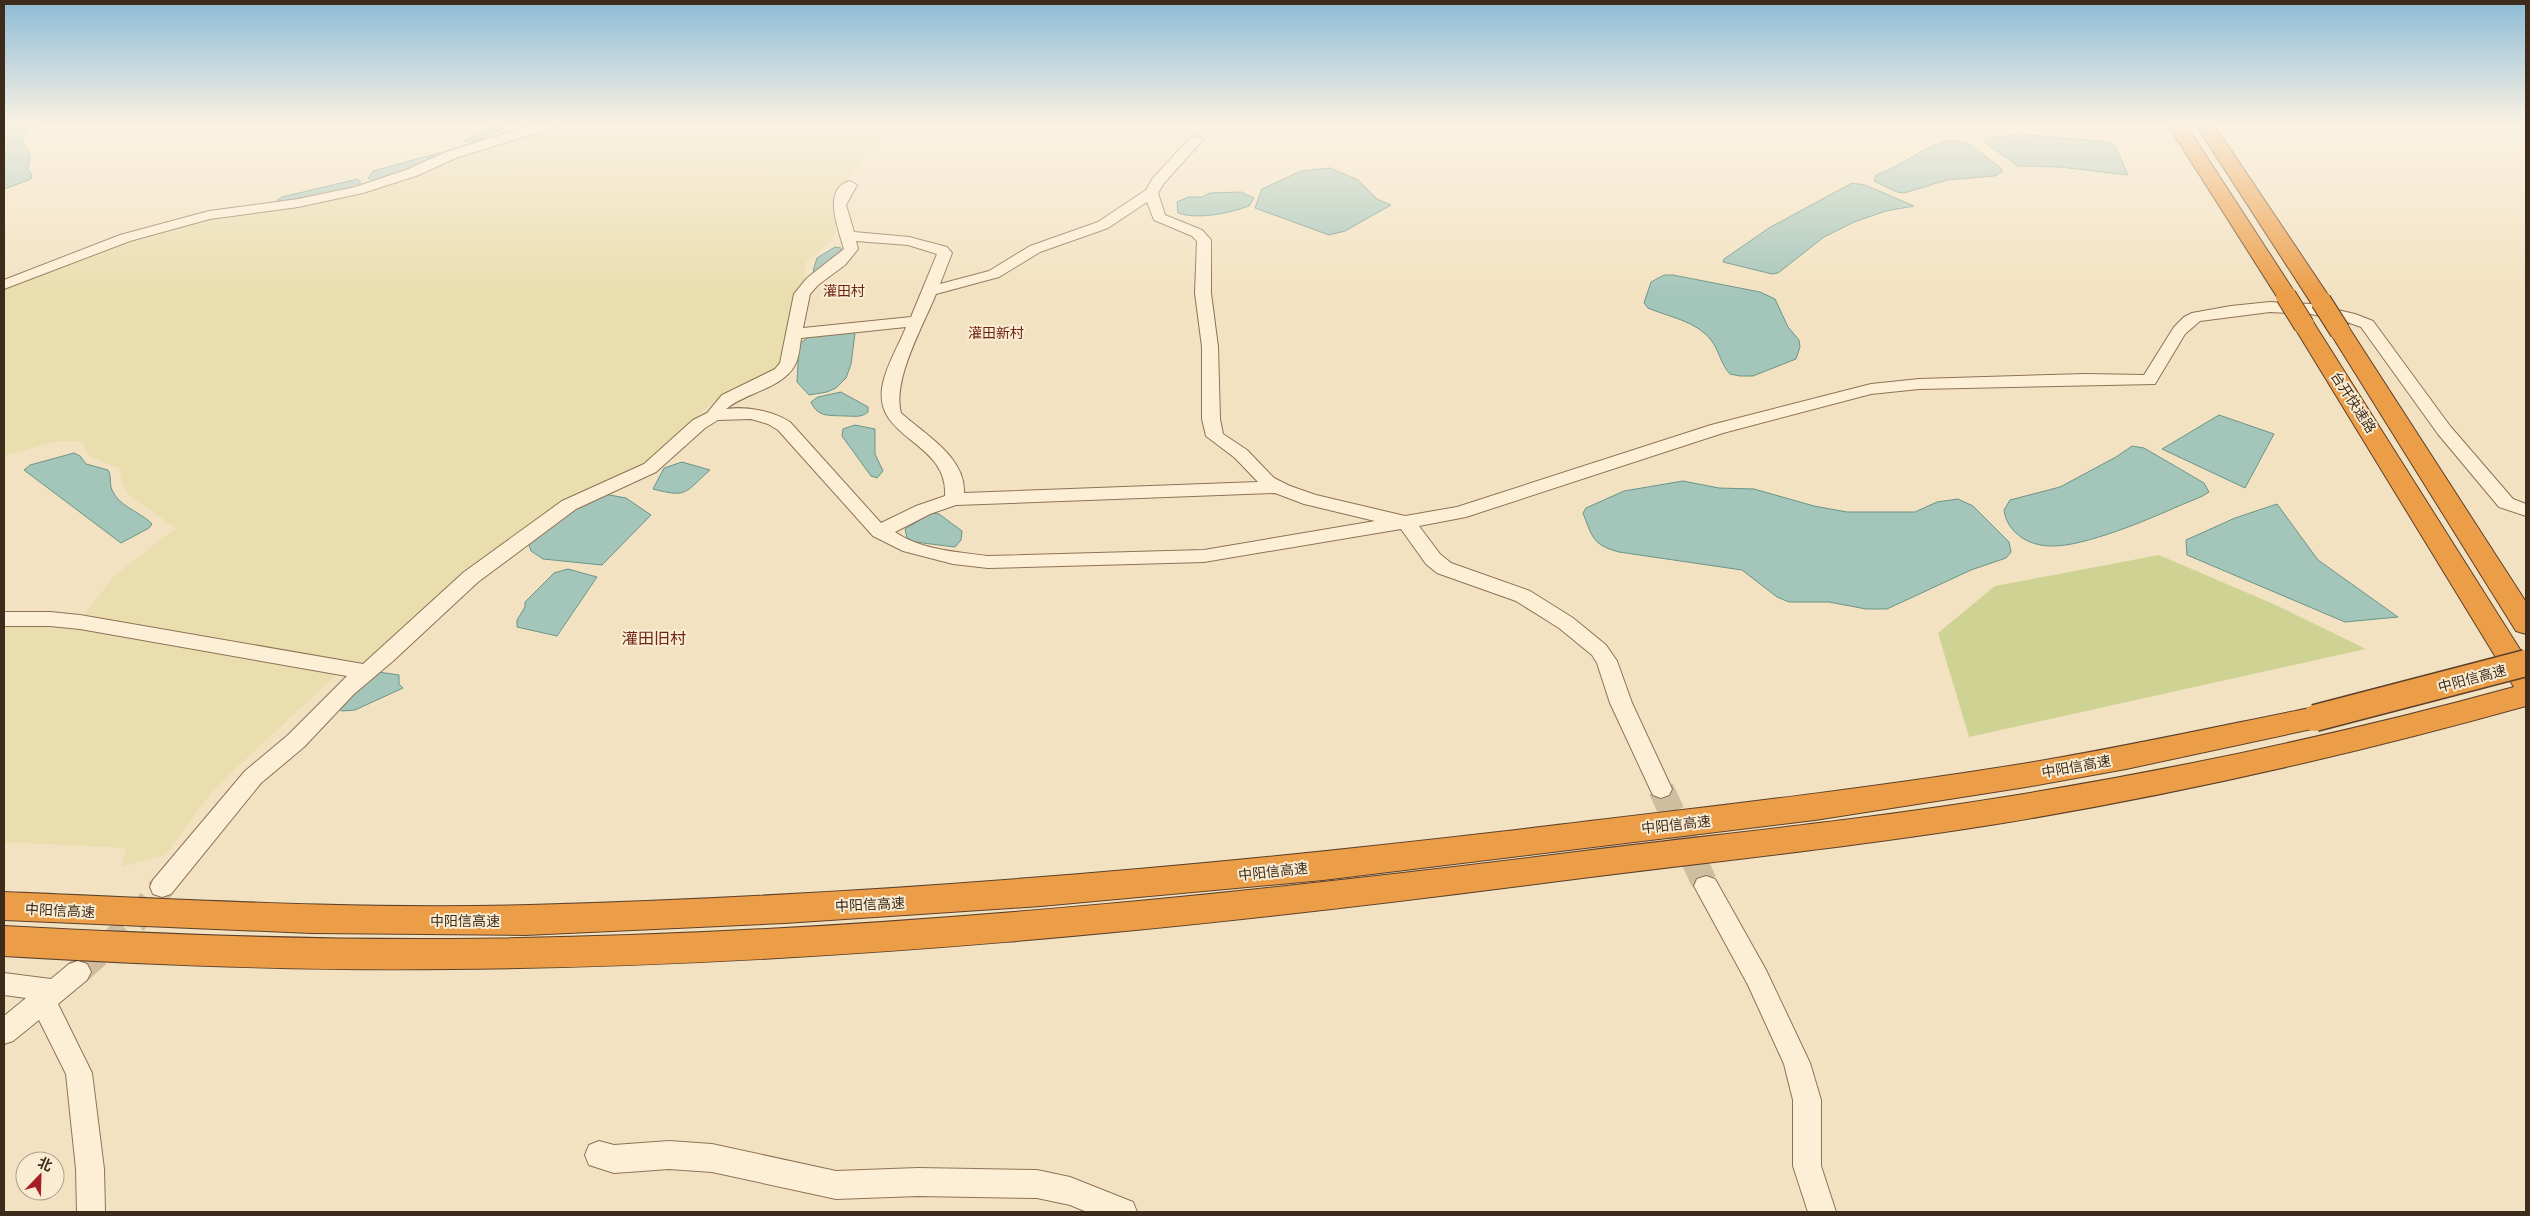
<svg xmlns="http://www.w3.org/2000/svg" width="2530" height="1216" font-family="'Playfair Display','Noto Sans SC',serif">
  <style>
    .farmland { fill: #eaddae }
    .green { fill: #ced394 }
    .water { fill: #a4c5ba; stroke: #6a9588 }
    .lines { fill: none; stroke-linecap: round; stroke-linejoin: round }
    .minor-tunnel { stroke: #cfbda0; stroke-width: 26; stroke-dasharray: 26 12; stroke-linecap: butt }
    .minor-casing { stroke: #8f7256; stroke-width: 2 }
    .highway-casing { stroke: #5c402b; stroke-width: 2 }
    .minor { fill: #fdefd6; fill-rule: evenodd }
    .highway { fill: #ec9d48; fill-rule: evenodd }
    .highway-bridge-far1-casing { stroke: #5c402b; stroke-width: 22; stroke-linecap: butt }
    .highway-bridge-casing { stroke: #5c402b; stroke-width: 29; stroke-linecap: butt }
    .highway-bridge-far1 { stroke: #ec9d48; stroke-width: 20 }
    .highway-bridge { stroke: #ec9d48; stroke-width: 26 }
    .labels { text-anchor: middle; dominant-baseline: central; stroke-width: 4; stroke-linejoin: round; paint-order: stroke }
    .far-quarter-label { font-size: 14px; fill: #6f2516; stroke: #f9ecd2 }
    .street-label { font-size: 14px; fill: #3d2b1c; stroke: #f9ecd2 }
    .quarter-label { font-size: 16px; fill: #6f2516; stroke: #f9ecd2 }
  </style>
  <rect width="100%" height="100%" fill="#f3e2c1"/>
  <g class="farmland">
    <polygon points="557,125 908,125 870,151 835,195 834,210 836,231 831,242 806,262 804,280 792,294 791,325 786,335 785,357 775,371 731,388 714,401 643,466 587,492 364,669 83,616 115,575 176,528 129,496 122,483 119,468 88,456 82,441 57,441 4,456 4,288 99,248 223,214 297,204"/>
    <polygon points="4,621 90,629 337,674 214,789 165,855 122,867 126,848 4,842"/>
  </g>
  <polygon class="green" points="2159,555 2278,606 2366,649 1969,737 1938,633 1995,586"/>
  <g class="water">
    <polygon points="4,125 35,125 25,134 23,140 30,156 28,169 32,175 31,179 4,189"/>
    <polygon points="493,125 506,126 474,143 464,141"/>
    <polygon points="2019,134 2110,142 2115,146 2128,175 2060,167 2018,166 1984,142 1987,139"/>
    <path d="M1952 140 1969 144 2001 168 2002 172 1994 176 1947 180 1904 193 1897 192 1874 181 1876 175C1903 166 1924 145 1952 140Z"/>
    <polygon points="439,153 448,155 374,182 368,178 373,171"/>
    <polygon points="1330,168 1358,180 1377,199 1391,205 1345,231 1329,235 1255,208 1262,189 1301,171"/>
    <polygon points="358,179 362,186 278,203 277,200 282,197"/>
    <polygon points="1852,183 1865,185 1914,206 1886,211 1854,222 1824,237 1778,273 1772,274 1723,262 1724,259 1769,228"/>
    <path d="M1241 192 1254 198 1249 206C1230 213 1198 220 1178 213L1177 202 1188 197H1202L1210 193Z"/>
    <polygon points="835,247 841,248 841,253 816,272 813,271 817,258"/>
    <path d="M1664 275H1673L1760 292 1775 299 1788 327 1799 340 1800 347 1796 359 1753 376H1740L1730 374C1721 365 1719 350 1711 340 1696 321 1669 317 1648 308L1644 303 1651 282Z"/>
    <polygon points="852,332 855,333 851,364 846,378 836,388 827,392 809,395 797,382 799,344 810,336"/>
    <path d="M841 392 868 407V412C861 418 854 416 845 416 830 415 818 418 811 402L818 397Z"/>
    <polygon points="2219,415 2274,434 2245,488 2162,449"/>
    <polygon points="855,425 875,429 875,454 883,471 877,478 871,476 842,436 843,429"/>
    <path d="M2132 446 2144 448 2204 483 2209 492C2201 498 2190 501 2181 505 2150 519 2084 547 2051 546 2029 546 2007 533 2004 510L2010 500 2060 487 2116 457Z"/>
    <path d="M74 453 80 456 86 464 108 470C112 477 109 483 112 490 118 505 137 511 149 521L152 524 149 528 121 543 24 470 30 465Z"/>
    <path d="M682 462 710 470C684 493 688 498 653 489L664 468Z"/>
    <path d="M1683 481 1719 488 1754 489 1814 506 1847 512H1915L1937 502 1958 499 1973 506 2009 542 2011 552 2006 558 1971 570 1887 609H1866L1829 602H1789L1777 597 1742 570 1619 552C1592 545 1592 536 1583 513L1586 508 1624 491Z"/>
    <polygon points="604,494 626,498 651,515 602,565 543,559 531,551 529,545 531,541 558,518"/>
    <polygon points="2277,504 2318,560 2398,617 2345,622 2187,555 2186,540 2235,518"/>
    <polygon points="931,513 939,514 962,531 961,540 955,547 915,542 907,538 905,529"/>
    <polygon points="568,569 597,577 557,636 517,627 517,620 525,607 525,602 554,573"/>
    <polygon points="378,672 399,675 399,684 403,688 355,710 342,711 337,708"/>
  </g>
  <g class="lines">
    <g class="minor-tunnel">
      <polyline points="1661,789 1706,886"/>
      <polyline points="78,972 135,921 162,887"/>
    </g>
    <defs>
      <g id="minor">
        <polygon points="532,125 552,125 551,128 456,158 416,176 363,193 298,207 210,219 130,241 4,289 4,280 120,235 209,211 298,199 355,187 406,170 446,152"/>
        <path d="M1196 136 1203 140 1164 183 1158 193 1165 215 1202 230 1211 240V293L1218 347 1220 419 1223 434 1247 450 1274 478 1290 486 1316 495 1405 516 1457 507 1711 425 1871 384 1919 379 2085 374 2144 375 2174 327 2184 317 2192 313 2231 306 2270 302 2311 304 2355 314 2373 321 2450 426 2513 499 2526 504V516L2499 507 2438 434 2361 327 2344 321 2311 314 2270 312 2200 321 2185 334 2155 384 1919 389 1871 394 1723 433 1466 517 1419 526 1440 554 1451 563 1530 591 1573 618 1606 645 1617 661 1632 703 1672 789 1669 795 1661 798 1653 795 1650 789 1610 703 1597 663 1592 655 1559 628 1516 601 1437 573 1426 564 1401 529 1204 562 988 568 953 564 903 551 873 536 778 430 768 424 751 419 718 420 705 428 656 472 576 509 478 582 393 661 354 694 304 747 261 783 171 894 162 897 153 894 150 887 153 880 245 771 288 735 347 676 80 629 50 626H4V612H50L80 615 363 664 464 572 562 501 644 464 693 420 707 413 722 395 775 369 780 363 794 294 807 278 844 249C839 231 821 188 850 181L857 185 846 205 854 232 909 237 947 247 952 253 940 284 989 271 1030 246 1098 222 1146 190 1153 178 1191 137ZM1147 202 1154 220 1192 236 1197 241 1195 293 1202 347V419L1206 436 1235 458 1258 482 964 493C966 457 924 434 901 413 892 380 923 326 936 294L999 277 1040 252 1108 228ZM856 241 908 245 937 254 911 317 803 328 810 294 818 285 845 265 858 249ZM906 327C899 345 887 364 883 383 870 440 949 440 945 496L916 506 881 523 790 422C772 411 747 406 726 409 746 392 782 389 795 365 799 358 800 346 801 338ZM1275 493 1304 504 1375 521 1204 550 988 556C958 552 921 550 895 532L930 514 956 505Z"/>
        <polygon points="1706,876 1715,879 1766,970 1810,1063 1821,1100 1821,1166 1836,1212 1808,1212 1793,1166 1793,1100 1784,1064 1748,985 1694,886 1697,879"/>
        <polygon points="78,961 87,964 91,972 87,980 58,1004 92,1073 104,1169 105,1212 77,1212 76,1169 66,1074 39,1020 13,1041 4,1044 4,1016 26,998 4,995 4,973 51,979 69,964"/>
        <polygon points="599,1141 614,1145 669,1141 712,1144 836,1171 918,1168 1037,1170 1070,1177 1133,1202 1137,1212 1087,1212 1070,1205 1037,1198 918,1196 836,1199 712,1172 669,1169 614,1173 589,1165 585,1155 589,1145"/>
      </g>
      <g id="highway">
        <polygon points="2168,125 2186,125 2297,296 2293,300 2286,302 2279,300"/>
        <polygon points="2196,125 2214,125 2332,301 2329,306 2321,307 2313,306"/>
        <path d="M2304 318 2312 320 2315 325 2526 659V706C2354 754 2179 794 2003 823 1855 847 1707 862 1559 881 1192 929 822 966 451 969 302 971 153 965 4 956V926C152 934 300 940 449 939 826 936 1202 899 1576 852 1719 834 1863 820 2005 797 2177 769 2347 733 2514 687L2293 325 2296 320Z"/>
        <polygon points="2340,324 2348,326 2351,331 2526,602 2526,634 2516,631 2329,331 2332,326"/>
        <path d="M2315 707 2326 710 2330 718 2326 726 2126 769 2026 787 1815 820 1323 880 1041 906 785 923 525 935 311 933 4 920V892C179 899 354 910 529 905 856 896 1183 869 1507 831 1681 810 1855 791 2028 763 2124 747 2220 726 2315 707Z"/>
      </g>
    </defs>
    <use href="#minor" class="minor-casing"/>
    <use href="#highway" class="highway-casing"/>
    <use href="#minor" class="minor"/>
    <use href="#highway" class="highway"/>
    <defs>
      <g id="highway-bridge-far1">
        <polyline points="2286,296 2304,325"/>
        <polyline points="2321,301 2340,331"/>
      </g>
      <polyline id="highway-bridge" points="2315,718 2526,663"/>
    </defs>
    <use href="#highway-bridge-far1" class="highway-bridge-far1-casing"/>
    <use href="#highway-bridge" class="highway-bridge-casing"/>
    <use href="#highway-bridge-far1" class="highway-bridge-far1"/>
    <use href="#highway-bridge" class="highway-bridge"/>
  </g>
  <linearGradient id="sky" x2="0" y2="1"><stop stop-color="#8dbbd6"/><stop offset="0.42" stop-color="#faf2e3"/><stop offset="1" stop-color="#faf2e3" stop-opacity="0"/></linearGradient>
  <rect width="2530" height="295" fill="url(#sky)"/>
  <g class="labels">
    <g class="far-quarter-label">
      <text x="844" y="290">灌田村</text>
      <text x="996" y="332">灌田新村</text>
    </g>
    <g class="street-label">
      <text transform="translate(2354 402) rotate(57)">台开快速路</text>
      <text transform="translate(2472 678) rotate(-15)">中阳信高速</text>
      <text transform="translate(2076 766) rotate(-10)">中阳信高速</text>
      <text transform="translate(1676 824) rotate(-6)">中阳信高速</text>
      <text transform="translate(1273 871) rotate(-6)">中阳信高速</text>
      <text transform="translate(870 904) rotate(-3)">中阳信高速</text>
      <text transform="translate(60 910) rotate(3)">中阳信高速</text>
      <text x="465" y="920">中阳信高速</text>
    </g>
    <g class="quarter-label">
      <text x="654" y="637">灌田旧村</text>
    </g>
  </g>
  <rect width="2530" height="1216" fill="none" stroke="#3d2b1c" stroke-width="10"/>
  <g transform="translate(40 1176) rotate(23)"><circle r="24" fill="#f9ecd2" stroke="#ae9f89"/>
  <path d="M0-4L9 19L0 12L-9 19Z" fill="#a61f26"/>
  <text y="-8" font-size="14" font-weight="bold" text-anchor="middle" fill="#3d2b1c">北</text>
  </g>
</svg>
